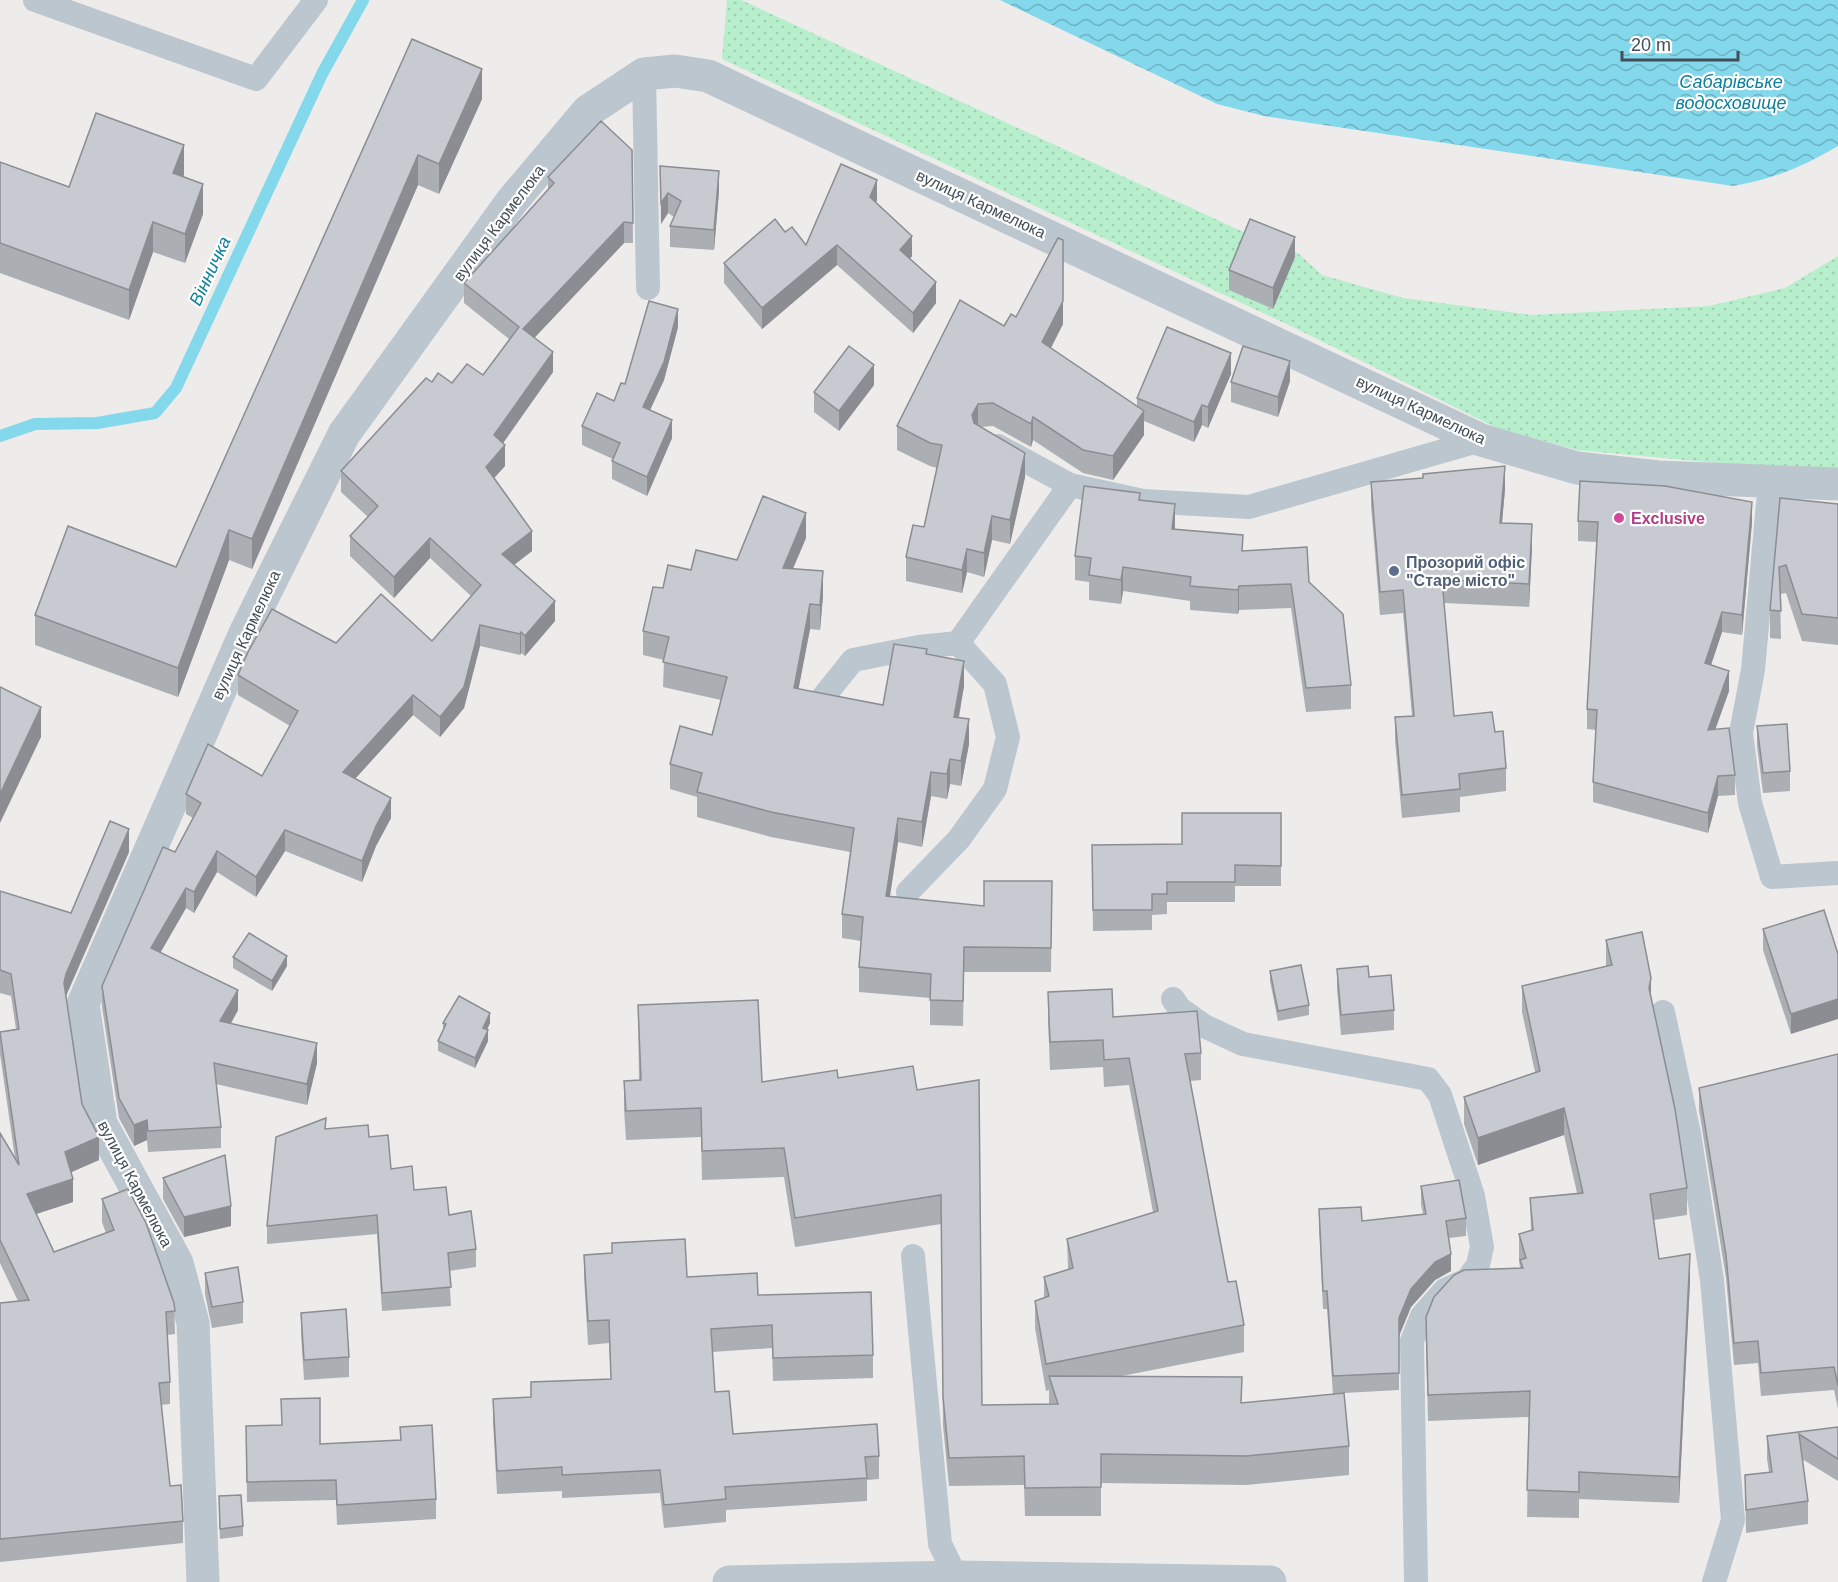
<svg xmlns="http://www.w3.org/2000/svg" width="1838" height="1582" font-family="Helvetica,sans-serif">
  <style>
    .grass { fill: url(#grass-dots) }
    .water { fill: url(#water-waves) }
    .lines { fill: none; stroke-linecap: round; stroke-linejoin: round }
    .stream { stroke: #83d8ec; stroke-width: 12 }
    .lane { stroke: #bbc6ce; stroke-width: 24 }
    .street { stroke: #bbc6ce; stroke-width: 33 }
    .wall { fill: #abaeb3 }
    .shaded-wall { fill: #8b8d92 }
    .building { fill: #c7cad0; stroke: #8b8d92; stroke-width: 1.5 }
    .hotel-dot { fill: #d1479c; stroke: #fff; stroke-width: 2 }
    .service-dot { fill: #5c6f8a; stroke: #fff; stroke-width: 2 }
    .labels { text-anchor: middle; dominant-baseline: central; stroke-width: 4.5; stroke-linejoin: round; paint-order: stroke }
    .street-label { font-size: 16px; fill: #434f58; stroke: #fff }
    .hotel-label { font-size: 16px; font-weight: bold; fill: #b23c85; stroke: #fff; text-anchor: start }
    .service-label { font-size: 16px; font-weight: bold; fill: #4e5e75; stroke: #fff; text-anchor: start }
    .water-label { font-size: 18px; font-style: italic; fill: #0b809d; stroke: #fff }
  </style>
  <defs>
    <pattern id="grass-dots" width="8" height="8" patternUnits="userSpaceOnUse" patternTransform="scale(1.5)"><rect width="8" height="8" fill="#b7eecb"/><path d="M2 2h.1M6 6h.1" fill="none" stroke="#9fceb0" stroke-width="1.8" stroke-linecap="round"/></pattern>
    <pattern id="water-waves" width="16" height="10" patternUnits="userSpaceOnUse" patternTransform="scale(1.5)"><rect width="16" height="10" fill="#83d8ec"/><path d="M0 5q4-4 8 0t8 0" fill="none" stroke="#6db2c2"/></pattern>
  </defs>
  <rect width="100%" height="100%" fill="#eeebeb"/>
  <polygon class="grass" points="727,0 741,0 1239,230 1299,254 1322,275 1403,298 1532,315 1709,306 1785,288 1838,256 1838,468 1739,465 1577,450 1497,428 1297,329 722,59"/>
  <path class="water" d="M1000 0H1838V146C1802 167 1774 179 1733 186L1264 116 1217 104Z"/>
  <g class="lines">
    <polyline class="stream" points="0,436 35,424 97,423 155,413 176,388 322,74 363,0"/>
    <g class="lane">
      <polyline points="35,0 256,79 316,0"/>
      <polyline points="644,74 648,288"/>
      <polyline points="998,446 1070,485 1143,501 1249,507 1481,440"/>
      <polyline points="1770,482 1753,670 1741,733 1750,803 1772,877 1838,873"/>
      <polyline points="958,643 1070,485"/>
      <polyline points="820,701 853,660 919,647 958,643 995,684 1008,737 995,789 959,839 908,892"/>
      <polyline points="1173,999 1179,1008 1204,1026 1243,1044 1428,1079 1440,1095 1473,1196 1482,1247 1478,1265 1467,1280 1445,1290 1422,1316 1412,1341 1416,1582"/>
      <polyline points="1663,1012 1689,1133 1712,1280 1733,1520 1714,1582"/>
      <polyline points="913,1256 940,1544 956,1577"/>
    </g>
    <g class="street">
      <polyline points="203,1582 193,1323 177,1263 101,1124 83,1004 246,631 344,434 512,201 588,111 644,74 675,71 708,76 1481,440 1577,468 1658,477 1838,484"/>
      <polyline points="729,1582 956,1577 1270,1582"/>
    </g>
  </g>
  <g class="wall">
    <polygon points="412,39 482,99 439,194 418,185 252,569 229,560 178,697 35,645 35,615 176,567"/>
    <polygon points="632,150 633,243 624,243 534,338 553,372 503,443 505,466 494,478 532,551 514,565 555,621 525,656 521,653 520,655 480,646 464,708 440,737 413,715 355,779 391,818 376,846 362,882 285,851 256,897 217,872 194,913 186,908 160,953 238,1010 231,1024 317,1063 307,1105 216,1084 221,1127 221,1148 148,1152 147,1140 134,1146 119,1118 102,1007 102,986 193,818 186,814 186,794 262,776 290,726 238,695 238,675 336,643 432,641 471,596 430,558 394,598 350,556 350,536 368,517 341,492 341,471 432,382 452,383 483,375 509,339 464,303 464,283 548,190 548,177"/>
    <polygon points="0,162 69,187 184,175 183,177 203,214 185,263 153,252 129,320 0,273"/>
    <polygon points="660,166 719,191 714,250 670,247 670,226 674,217 668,213 661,224"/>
    <polygon points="877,200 876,202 912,256 910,259 936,303 913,333 837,265 762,329 724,283 724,263 785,232 806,245"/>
    <polygon points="1295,257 1273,309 1229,290 1229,270"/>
    <polygon points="1016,317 1063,324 1051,348 1137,406 1137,398 1231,374 1208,428 1202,425 1194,442 1144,421 1144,435 1113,480 1083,473 1033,440 1031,447 993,426 980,427 1025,477 1010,544 992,540 984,577 967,572 962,593 906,581 906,557 924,527 937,468 930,466 897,450 897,426 1004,326"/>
    <polygon points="678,327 664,380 650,410 672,438 647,496 612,479 612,461 613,459 582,445 582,426 614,401 625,384"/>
    <polygon points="1290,381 1278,417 1231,402 1231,382"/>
    <polygon points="874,385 839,431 814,412 814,392"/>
    <polygon points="1371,482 1505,489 1502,523 1532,547 1529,607 1444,603 1454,716 1495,732 1506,768 1506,791 1460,797 1460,812 1402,818 1395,740 1395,717 1412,716 1403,613 1380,615 1371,505"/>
    <polygon points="1780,498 1838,504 1838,645 1802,641 1786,593 1780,594 1781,639 1770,638 1770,610"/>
    <polygon points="1140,500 1175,529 1243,551 1309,582 1351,685 1351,709 1306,712 1291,608 1239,610 1238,614 1190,610 1190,601 1123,591 1121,604 1089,600 1089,582 1075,580 1075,556"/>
    <polygon points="1578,521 1752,522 1742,635 1722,632 1711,665 1729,691 1715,729 1735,775 1735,795 1718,796 1708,833 1593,802 1593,782 1596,730 1587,729 1587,709 1597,542 1578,541"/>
    <polygon points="806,538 793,568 823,596 820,630 810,629 798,689 883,705 927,655 964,686 959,718 969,744 961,786 950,784 947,799 931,796 922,847 898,842 890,897 984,906 1052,881 1051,972 964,972 963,1026 930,1025 930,998 859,992 859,967 861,941 842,938 842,914 850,852 771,837 697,817 697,797 670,789 670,764 712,735 721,700 663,687 664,660 643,655 643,631 663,588 691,570 737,560"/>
    <polygon points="1757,726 1790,771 1790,791 1763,793 1757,746"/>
    <polygon points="1281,813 1281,886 1235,886 1235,902 1167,902 1167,914 1152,915 1152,930 1093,931 1092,845 1182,844"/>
    <polygon points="129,852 66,995 82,1104 99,1160 71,1172 73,1202 36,1214 54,1252 106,1233 102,1222 102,1199 174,1303 175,1334 167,1335 170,1382 170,1404 161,1405 170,1486 183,1521 183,1543 0,1562 0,1303 18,1301 0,1263 0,1133 15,1158 0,1054 0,1032 16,1029 11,996 0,993 0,891 71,913"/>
    <polygon points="1824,910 1791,1034 1763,950 1763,929"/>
    <polygon points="1606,940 1651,999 1687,1188 1687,1215 1654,1220 1659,1259 1690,1281 1679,1503 1579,1499 1579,1518 1527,1517 1529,1417 1428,1421 1426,1344 1520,1268 1519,1260 1519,1234 1531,1231 1530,1198 1577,1193 1564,1135 1478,1165 1464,1124 1464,1097 1535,1072 1522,1012 1522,986 1606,966"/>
    <polygon points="233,957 287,966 272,991 233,968"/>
    <polygon points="1337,969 1369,977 1394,1010 1394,1030 1341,1035 1337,989"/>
    <polygon points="1270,971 1309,1005 1309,1015 1278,1021 1270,981"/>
    <polygon points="1048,992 1113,1017 1201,1053 1201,1080 1190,1081 1228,1282 1244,1325 1244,1352 1122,1376 1242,1403 1333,1394 1327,1309 1323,1309 1319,1227 1319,1209 1362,1221 1423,1214 1421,1204 1421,1186 1466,1218 1466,1236 1449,1238 1451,1271 1435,1280 1411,1307 1399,1336 1399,1390 1344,1393 1349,1446 1349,1475 1246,1485 1101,1483 1101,1516 1025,1516 1024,1485 949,1486 943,1426 941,1224 795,1247 784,1177 702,1180 701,1137 626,1140 624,1110 624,1081 639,1080 638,1005 762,1082 838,1078 917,1090 979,1080 982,1405 1049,1404 1049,1390 1046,1391 1035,1328 1035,1301 1044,1298 1044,1277 1068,1269 1067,1239 1153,1212 1129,1085 1104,1087 1103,1067 1050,1070 1048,1019"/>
    <polygon points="443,1023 490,1023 487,1030 488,1041 475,1068 438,1051 438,1041 443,1030"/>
    <polygon points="1838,1054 1838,1409 1834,1390 1761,1396 1758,1363 1734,1365 1726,1278 1699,1110 1699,1088"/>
    <polygon points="326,1129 369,1137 391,1169 414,1190 449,1215 476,1249 476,1267 449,1271 451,1306 382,1311 377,1234 267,1244 267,1226"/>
    <polygon points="163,1178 231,1226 184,1237 163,1199"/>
    <polygon points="584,1255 687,1277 758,1295 873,1355 873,1378 773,1381 772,1348 712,1352 715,1392 733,1434 879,1456 879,1479 867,1480 867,1501 726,1510 726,1522 664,1528 660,1493 562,1498 562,1491 497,1494 493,1422 493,1399 531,1397 531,1382 611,1379 609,1343 588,1345 584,1278"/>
    <polygon points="205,1273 243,1302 243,1323 212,1328 205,1294"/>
    <polygon points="301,1313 349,1357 349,1377 304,1380 301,1333"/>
    <polygon points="281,1399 320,1444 400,1440 400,1427 436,1499 436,1519 337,1525 336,1500 247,1502 246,1426 282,1425"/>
    <polygon points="1838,1427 1838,1481 1802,1459 1808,1501 1808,1524 1746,1533 1745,1475 1769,1472 1767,1459 1767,1436"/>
    <polygon points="219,1506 243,1526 243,1536 220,1539"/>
  </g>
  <g class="shaded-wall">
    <polygon points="482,69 482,99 439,194 439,164"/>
    <polygon points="184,145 184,175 173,203 173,173"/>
    <polygon points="418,155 418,185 252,569 252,539"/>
    <polygon points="719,171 719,191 714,250 714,230"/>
    <polygon points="877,180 877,200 870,217 870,197"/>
    <polygon points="203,184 203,214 185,263 185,234"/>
    <polygon points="668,193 668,213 661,224 661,203"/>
    <polygon points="153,222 153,252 129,320 129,290"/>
    <polygon points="624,222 624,243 523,350 523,329"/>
    <polygon points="912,236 912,256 900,270 900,250"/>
    <polygon points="1295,237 1295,257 1273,309 1273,288"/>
    <polygon points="837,245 837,265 762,329 762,308"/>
    <polygon points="936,282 936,303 913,333 913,313"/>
    <polygon points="1063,301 1063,324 1042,365 1042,342"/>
    <polygon points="678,309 678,327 664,380 643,425 643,407"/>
    <polygon points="553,352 553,372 494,456 494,435"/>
    <polygon points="1231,353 1231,374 1208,428 1208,407"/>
    <polygon points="1290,361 1290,381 1278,417 1278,397"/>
    <polygon points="874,365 874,385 839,431 839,411"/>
    <polygon points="978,404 978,427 972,439 972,415"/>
    <polygon points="1202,405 1202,425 1194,442 1194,422"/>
    <polygon points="1144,411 1144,435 1113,480 1113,456"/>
    <polygon points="1033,417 1033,440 1031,447 1031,424"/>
    <polygon points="672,420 672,438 647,496 647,477"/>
    <polygon points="505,445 505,466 486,487 486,467"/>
    <polygon points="1025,453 1025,477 1010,544 1010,520"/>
    <polygon points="1505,466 1505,489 1500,545 1500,523"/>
    <polygon points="1752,502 1752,522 1742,635 1742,615"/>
    <polygon points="1175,504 1175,528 1172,553 1172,529"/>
    <polygon points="806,513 806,538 783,592 783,568"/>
    <polygon points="992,516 992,540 984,577 984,553"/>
    <polygon points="1532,524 1532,547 1529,607 1529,584"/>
    <polygon points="229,530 229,560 178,697 178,668"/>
    <polygon points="532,531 532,551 502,574 502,554"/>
    <polygon points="430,538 430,558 394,598 394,577"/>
    <polygon points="967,549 967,572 962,593 962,570"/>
    <polygon points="1123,567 1123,591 1121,604 1121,580"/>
    <polygon points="823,571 823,596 820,630 820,605"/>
    <polygon points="1239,586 1239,610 1238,614 1238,590"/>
    <polygon points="555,601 555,621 525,656 525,636"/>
    <polygon points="810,604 810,629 794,713 794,688"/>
    <polygon points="1722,612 1722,632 1705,683 1705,663"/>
    <polygon points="480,625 480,646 464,708 440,737 440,717"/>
    <polygon points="521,632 521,653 520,655 520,634"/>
    <polygon points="964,661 964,686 954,742 954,717"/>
    <polygon points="1729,671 1729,691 1708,750 1708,730"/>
    <polygon points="413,695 413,715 343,792 343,772"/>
    <polygon points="41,707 41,737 0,823 0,794"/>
    <polygon points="969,719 969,744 961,786 961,761"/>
    <polygon points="950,759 950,784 947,799 947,774"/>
    <polygon points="931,772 931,796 922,847 922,822"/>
    <polygon points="1718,776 1718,796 1708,833 1708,813"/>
    <polygon points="391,798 391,818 376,846 362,882 362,861 376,826"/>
    <polygon points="898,818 898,842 886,921 886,896"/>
    <polygon points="129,829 129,852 66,996 64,983 66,974"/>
    <polygon points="285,830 285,851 256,897 256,877"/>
    <polygon points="217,851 217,872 194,913 194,892"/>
    <polygon points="186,888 186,908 151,969 151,948"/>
    <polygon points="287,956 287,966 272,991 272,981"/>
    <polygon points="1651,978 1651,1005 1649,988"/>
    <polygon points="238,990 238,1010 220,1042 220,1021"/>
    <polygon points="1838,999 1838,1019 1791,1034 1791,1014"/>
    <polygon points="490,1013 490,1023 483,1038 483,1028"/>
    <polygon points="488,1030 488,1041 475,1068 475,1058"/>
    <polygon points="317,1043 317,1063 307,1105 307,1084"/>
    <polygon points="1564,1108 1564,1135 1478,1165 1478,1138"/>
    <polygon points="147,1120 147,1140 134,1146 134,1125"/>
    <polygon points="99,1137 99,1160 65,1175 65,1152"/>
    <polygon points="73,1179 73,1202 27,1217 27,1194"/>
    <polygon points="231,1206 231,1226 184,1237 184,1217"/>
    <polygon points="1451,1254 1451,1271 1435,1280 1411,1307 1399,1336 1399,1390 1399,1318 1411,1289 1435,1262"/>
    <polygon points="1690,1254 1690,1281 1679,1503 1679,1477"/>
  </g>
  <g class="building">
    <polygon points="412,39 482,69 439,164 418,155 252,539 229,530 178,668 35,615 68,526 176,567"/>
    <polygon points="96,113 184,145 173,173 203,184 185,234 153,222 129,290 0,243 0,162 69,187"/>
    <polygon points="601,121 632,150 633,223 624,222 523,329 553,352 494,435 505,445 486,467 532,531 502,554 555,601 525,636 521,632 520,634 480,625 464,687 440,717 413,695 343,772 391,798 376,826 362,861 285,830 256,877 217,851 194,892 186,888 151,948 238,990 220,1021 317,1043 307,1084 214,1063 221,1127 148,1131 147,1120 134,1125 119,1098 102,986 163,847 175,852 201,803 186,794 208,744 262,776 298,711 238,675 248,652 272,609 336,643 381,594 432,641 481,585 430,538 394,577 350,536 378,506 341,471 426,378 432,382 438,373 452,383 467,364 483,375 519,327 464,283 554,183 548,177"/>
    <polygon points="841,164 877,180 870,197 912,236 900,250 936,282 913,313 837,245 762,308 724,263 775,219 785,232 792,227 806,245"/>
    <polygon points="660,166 719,171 714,230 670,226 681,201 668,193 661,203"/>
    <polygon points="1250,219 1295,237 1273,288 1229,270"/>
    <polygon points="1058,238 1063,240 1063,301 1042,342 1144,411 1113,456 1083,450 1033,417 1031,424 993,403 978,404 972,415 974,423 1025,453 1010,520 992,516 984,553 967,549 962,570 906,557 913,525 924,527 942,445 930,443 897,426 960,300 1004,326 1011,314 1016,317"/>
    <polygon points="649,301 678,309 664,362 643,407 672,420 647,477 612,461 620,443 582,426 597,393 614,401 621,383 625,384"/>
    <polygon points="1167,327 1231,353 1208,407 1202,405 1194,422 1137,398"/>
    <polygon points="849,346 874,365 839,411 814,392"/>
    <polygon points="1243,346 1290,361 1278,397 1231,382"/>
    <polygon points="1505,466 1500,523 1532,524 1529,584 1442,580 1454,716 1492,712 1495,732 1503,731 1506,768 1459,774 1460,789 1402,795 1395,717 1414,716 1403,590 1380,592 1371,482 1423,478 1423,474"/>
    <polygon points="1580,481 1665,486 1752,502 1742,615 1722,612 1705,663 1729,671 1708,730 1729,728 1735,775 1718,776 1708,813 1593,782 1597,710 1587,709 1598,522 1578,521"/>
    <polygon points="1084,486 1140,493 1139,500 1175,504 1172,529 1243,535 1242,551 1307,547 1309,582 1343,614 1351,685 1306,688 1291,584 1239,586 1238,590 1190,586 1191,577 1123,567 1121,580 1089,575 1091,558 1075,556"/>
    <polygon points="763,496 806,513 783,568 823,571 820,605 810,604 794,688 883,705 894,644 927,649 926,654 964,661 954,717 969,719 961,761 950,759 947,774 931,772 922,822 898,818 886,896 984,906 984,881 1052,881 1051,948 964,947 963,1001 930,1000 931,974 859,967 863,917 842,914 854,828 771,812 697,792 702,773 670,764 680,726 712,735 727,677 663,662 669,637 643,631 653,587 663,588 668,565 691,570 696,550 737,560"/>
    <polygon points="1780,498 1838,504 1838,618 1802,614 1786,565 1779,567 1781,611 1770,610"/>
    <polygon points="0,687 41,707 0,794"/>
    <polygon points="1787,724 1790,771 1763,773 1757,726"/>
    <polygon points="1182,813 1281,813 1281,866 1235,865 1235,882 1167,882 1167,894 1152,894 1152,910 1093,910 1092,845 1182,844"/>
    <polygon points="110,821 129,829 66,974 64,983 82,1104 99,1137 65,1152 73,1179 27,1194 54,1252 114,1230 102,1199 128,1189 146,1223 174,1303 175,1311 166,1312 170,1382 159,1383 170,1486 181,1485 183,1521 0,1539 0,1303 29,1300 0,1240 0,1133 19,1165 0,1032 19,1029 11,974 0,970 0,891 71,913"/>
    <polygon points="1824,910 1838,954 1838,999 1791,1014 1763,929"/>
    <polygon points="1642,932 1651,978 1649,988 1675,1109 1687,1188 1650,1194 1659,1259 1690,1254 1679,1477 1579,1472 1579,1492 1527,1490 1530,1391 1428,1395 1426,1317 1434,1297 1454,1275 1464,1270 1523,1268 1520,1260 1526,1258 1519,1234 1533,1230 1530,1198 1583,1193 1564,1108 1478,1138 1464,1097 1540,1071 1522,986 1612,965 1606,940"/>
    <polygon points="249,933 287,956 272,981 233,957"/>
    <polygon points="1301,965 1309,1005 1278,1011 1270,971"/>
    <polygon points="1368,966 1369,977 1391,975 1394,1010 1341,1015 1337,969"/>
    <polygon points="1112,989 1113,1017 1197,1011 1201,1053 1185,1054 1228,1282 1236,1281 1244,1325 1046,1364 1035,1301 1049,1296 1044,1277 1073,1268 1067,1239 1158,1211 1129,1058 1104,1060 1103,1040 1050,1042 1048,992"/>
    <polygon points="459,996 490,1013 483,1028 488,1030 475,1058 438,1041 446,1024 443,1023"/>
    <polygon points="758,1000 762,1082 837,1070 838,1078 913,1066 917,1090 979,1080 982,1405 1058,1404 1049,1376 1242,1377 1241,1403 1344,1393 1349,1446 1246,1456 1101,1454 1101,1487 1025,1488 1024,1456 949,1458 943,1397 941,1195 795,1218 784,1148 702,1151 701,1108 626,1111 624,1081 641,1080 638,1005"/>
    <polygon points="1838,1054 1838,1386 1834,1367 1761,1373 1758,1341 1734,1343 1726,1255 1699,1088"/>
    <polygon points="326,1118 325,1129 368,1125 369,1137 388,1135 391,1169 412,1166 414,1190 446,1187 449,1215 471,1211 476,1249 448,1253 451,1287 382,1293 377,1215 267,1226 276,1137"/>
    <polygon points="225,1155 231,1206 184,1217 163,1178"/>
    <polygon points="1459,1180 1466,1218 1446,1221 1451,1254 1435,1262 1411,1289 1399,1318 1399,1373 1333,1376 1327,1291 1323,1291 1319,1209 1361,1207 1362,1221 1426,1214 1421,1186"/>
    <polygon points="685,1239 687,1277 757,1273 758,1295 871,1292 873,1355 773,1358 772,1325 711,1329 715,1392 729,1391 733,1434 877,1424 879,1456 865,1457 867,1478 725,1487 726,1499 664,1505 660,1470 562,1475 562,1467 497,1471 493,1399 531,1397 531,1382 611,1379 609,1320 588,1321 584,1255 612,1253 612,1243"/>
    <polygon points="238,1267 243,1302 212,1307 205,1273"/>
    <polygon points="346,1309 349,1357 304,1360 301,1313"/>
    <polygon points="320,1398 320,1444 401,1440 400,1427 432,1425 436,1499 337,1505 336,1480 247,1482 246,1426 282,1425 281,1399"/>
    <polygon points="1838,1427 1838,1459 1799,1434 1808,1501 1746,1510 1745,1475 1772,1472 1767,1436"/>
    <polygon points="241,1495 243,1526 220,1529 219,1496"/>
  </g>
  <circle class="hotel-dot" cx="1619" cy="518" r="6"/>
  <circle class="service-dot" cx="1394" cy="571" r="6"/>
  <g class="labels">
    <g class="street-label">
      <text transform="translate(981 204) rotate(25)">вулиця Кармелюка</text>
      <text transform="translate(499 223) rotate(-53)">вулиця Кармелюка</text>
      <text transform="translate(1421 410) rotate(25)">вулиця Кармелюка</text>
      <text transform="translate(246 635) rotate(-65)">вулиця Кармелюка</text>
      <text transform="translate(135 1184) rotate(62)">вулиця Кармелюка</text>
    </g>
    <g class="hotel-label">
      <text x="1631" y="518">Exclusive</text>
    </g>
    <g class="service-label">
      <text x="1406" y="562">Прозорий офіс<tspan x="1406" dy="18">"Старе місто"</tspan></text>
    </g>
    <g class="water-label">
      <text x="1731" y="82">Сабарівське<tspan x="1731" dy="21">водосховище</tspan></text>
      <text transform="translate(210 271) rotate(-65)">Вінничка</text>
    </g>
  </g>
  <path d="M1622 51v9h116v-9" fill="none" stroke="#434f58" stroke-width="3"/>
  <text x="1631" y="51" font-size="18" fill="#434f58" stroke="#ffffff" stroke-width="4.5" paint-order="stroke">20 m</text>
</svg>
